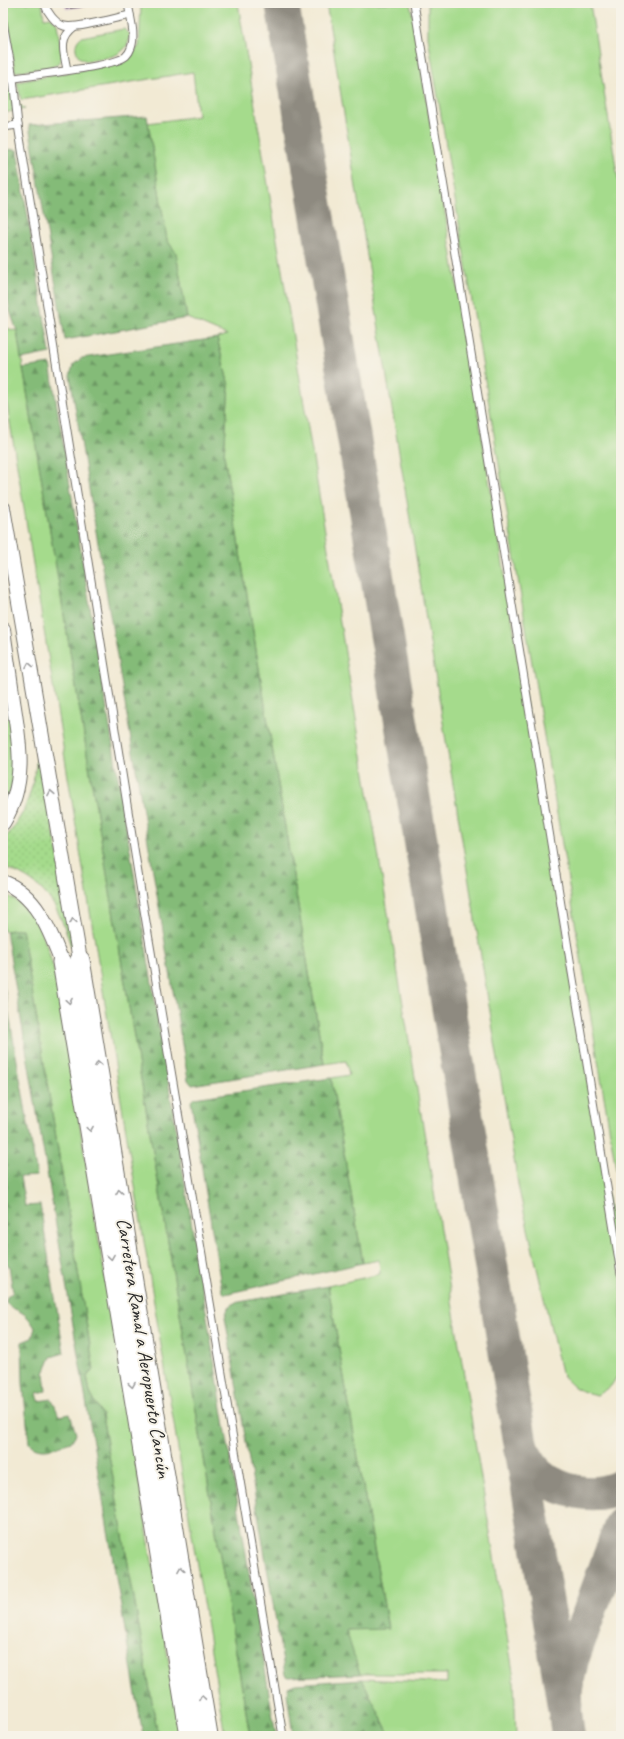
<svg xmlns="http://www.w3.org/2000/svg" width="624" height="1739" font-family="Caveat,sans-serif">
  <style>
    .grass { fill: #a5db8c; stroke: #68835c }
    .forest { fill: url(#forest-firs); stroke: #587352 }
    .garden { fill: url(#garden-dots); stroke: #68835c }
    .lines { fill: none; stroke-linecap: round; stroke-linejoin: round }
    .taxiway { stroke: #8e8a80; stroke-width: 34 }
    .building { fill: #b89ac3 }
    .lane-casing { stroke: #716e66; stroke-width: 9 }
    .street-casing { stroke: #716e66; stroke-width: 16 }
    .secondary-casing { stroke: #716e66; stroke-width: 21 }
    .lane { stroke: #fff; stroke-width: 7 }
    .street { stroke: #fff; stroke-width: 14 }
    .secondary { stroke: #fff; stroke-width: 19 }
    .oneway { stroke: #a0a0a0 }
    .labels { text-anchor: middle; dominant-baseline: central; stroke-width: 4; stroke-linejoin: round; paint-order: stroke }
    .street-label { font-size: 20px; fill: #2b2b2b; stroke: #f7f3e8 }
  </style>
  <defs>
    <pattern id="forest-firs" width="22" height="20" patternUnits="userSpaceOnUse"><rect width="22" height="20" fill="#84bb78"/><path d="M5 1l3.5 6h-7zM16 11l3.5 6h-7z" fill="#6c9863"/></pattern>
    <pattern id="garden-dots" width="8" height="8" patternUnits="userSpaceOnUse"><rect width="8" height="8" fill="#a5db8c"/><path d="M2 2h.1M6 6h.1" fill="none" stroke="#8ebc79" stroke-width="1.8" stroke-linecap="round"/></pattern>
  </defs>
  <rect width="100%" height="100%" fill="#f7f3e8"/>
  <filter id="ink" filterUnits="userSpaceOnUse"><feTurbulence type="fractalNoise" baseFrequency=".025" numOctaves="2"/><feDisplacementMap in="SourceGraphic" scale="8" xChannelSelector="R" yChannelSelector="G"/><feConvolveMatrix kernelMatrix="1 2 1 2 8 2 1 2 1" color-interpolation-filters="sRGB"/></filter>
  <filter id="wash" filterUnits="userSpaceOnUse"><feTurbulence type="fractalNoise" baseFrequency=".012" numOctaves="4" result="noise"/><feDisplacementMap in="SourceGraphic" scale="16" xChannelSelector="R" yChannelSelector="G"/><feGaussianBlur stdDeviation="0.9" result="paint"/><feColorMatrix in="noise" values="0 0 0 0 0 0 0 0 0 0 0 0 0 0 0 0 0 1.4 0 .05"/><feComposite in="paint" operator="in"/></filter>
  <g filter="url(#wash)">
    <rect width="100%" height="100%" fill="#f2ead4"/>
    <g class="grass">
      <polygon points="5,3 42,3 44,18 51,17 57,24 62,56 59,63 51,67 15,72"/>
      <polygon points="144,3 238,3 514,1678 516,1736 390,1736 362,1679 447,1683 447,1674 360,1674 345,1630 388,1628 328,1286 380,1274 379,1260 363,1263 331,1078 349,1075 346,1061 324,1064 224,455 229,386 217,338 227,335 187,318 176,253 167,240 148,123 198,116 193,72 21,100 17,82 125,62 139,46 141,6"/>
      <path d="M326 3H410L412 13 621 1279V1370L611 1386 597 1395C578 1391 572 1388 561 1372L519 1190Z"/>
      <polygon points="428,3 590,3 621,198 621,1199 428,37"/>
      <path d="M124 29 130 34C129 58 104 58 86 61L79 57C75 50 74 43 81 37Z"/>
      <path d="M9 85C13 96 16 103 25 109L3 113V86Z"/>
      <polygon points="3,327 17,331 250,1736 225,1736 3,380"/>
      <polygon points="3,666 19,763 3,815"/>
      <path d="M3 893C8 896 15 899 19 903 40 919 47 946 54 970L181 1736H158L102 1415 90 1393 87 1376 94 1370 22 929 3 931Z"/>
    </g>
    <g class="forest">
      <polygon points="147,116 167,240 176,253 187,318 65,340 29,125"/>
      <polygon points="3,149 17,150 50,353 21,359 17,331 10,311 3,275"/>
      <polygon points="217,338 229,386 224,455 324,1064 192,1085 188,1080 70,376 73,365 82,358"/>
      <polygon points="50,364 276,1736 250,1736 23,368"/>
      <polygon points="22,929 94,1370 87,1376 90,1393 102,1415 158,1736 143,1736 6,931"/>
      <path d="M3 980 37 1176 20 1177 25 1206 40 1205 64 1353 51 1357 44 1373 46 1391 37 1393 39 1401 52 1399 59 1416 70 1414 76 1434 71 1442C58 1446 40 1455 29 1443L23 1384 22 1342 32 1338 35 1328C31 1321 27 1315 19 1311 13 1308 10 1308 6 1302L7 1297 13 1292 9 1266 3 1259Z"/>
      <polygon points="331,1078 363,1263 225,1294 222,1291 191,1101 194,1098"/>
      <polygon points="328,1286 388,1629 346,1630 360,1674 289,1677 285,1675 225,1317 228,1308 234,1303"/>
      <polygon points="362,1679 390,1736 293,1736 287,1693 288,1687 295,1684"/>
    </g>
    <path class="garden" d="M38 736 75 959C61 914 52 884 3 867V840C31 811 37 774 38 736Z"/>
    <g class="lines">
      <g class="taxiway">
        <polyline points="282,3 565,1712"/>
        <path d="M521 1448C526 1456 531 1467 538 1473 559 1492 595 1500 621 1486"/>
        <polyline points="568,1736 565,1712 566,1688 572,1660 621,1525"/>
      </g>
    </g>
    <g id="blocks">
      <polygon class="building" points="65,3 102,3 102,4 66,9"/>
    </g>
  </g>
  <g filter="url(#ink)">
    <use href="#blocks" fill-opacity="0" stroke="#716e66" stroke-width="1"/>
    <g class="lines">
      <defs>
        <g id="lane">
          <path d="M44 3C47 12 55 23 64 26 77 29 115 18 130 15"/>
          <polyline points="414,3 621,1273"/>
          <polyline points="3,22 13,78 18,125 142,898 283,1736"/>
          <path d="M67 70C64 52 58 39 74 27"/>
          <path d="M3 80C25 75 113 68 126 56 128 54 130 51 131 48 136 35 130 17 128 3"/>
          <polyline points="3,127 18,125"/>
        </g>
        <g id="street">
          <polyline points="3,508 80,960"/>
          <path d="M3 629C6 653 10 677 13 701 20 745 27 783 3 823"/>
          <path d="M3 882C37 895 50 931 62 962"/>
        </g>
        <g id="secondary">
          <polyline points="80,960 208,1736"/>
          <polyline points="62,962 190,1736"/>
        </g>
      </defs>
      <use href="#lane" class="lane-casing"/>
      <use href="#street" class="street-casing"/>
      <use href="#secondary" class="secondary-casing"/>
      <use href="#lane" class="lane"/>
      <use href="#street" class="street"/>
      <use href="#secondary" class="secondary"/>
    </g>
    <defs><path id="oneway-chevron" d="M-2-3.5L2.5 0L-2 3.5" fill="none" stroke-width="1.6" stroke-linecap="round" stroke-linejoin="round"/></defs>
    <g class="oneway">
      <use href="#oneway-chevron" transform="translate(29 665) rotate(-100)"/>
      <use href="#oneway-chevron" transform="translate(51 793) rotate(-100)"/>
      <use href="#oneway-chevron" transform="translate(73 921) rotate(-100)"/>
      <use href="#oneway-chevron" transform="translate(69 1001) rotate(81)"/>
      <use href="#oneway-chevron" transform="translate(98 1064) rotate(-100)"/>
      <use href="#oneway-chevron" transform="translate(90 1129) rotate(81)"/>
      <use href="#oneway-chevron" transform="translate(119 1192) rotate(-99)"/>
      <use href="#oneway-chevron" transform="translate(111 1257) rotate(81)"/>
      <use href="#oneway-chevron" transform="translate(132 1385) rotate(81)"/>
      <use href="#oneway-chevron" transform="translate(181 1569) rotate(-99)"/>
      <use href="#oneway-chevron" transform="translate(202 1698) rotate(-99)"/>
    </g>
  </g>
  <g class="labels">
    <g class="street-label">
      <text transform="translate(144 1348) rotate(81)">Carretera Ramal a Aeropuerto Cancún</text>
    </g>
  </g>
  <rect width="624" height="1739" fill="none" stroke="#f7f3e8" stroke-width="16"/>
</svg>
